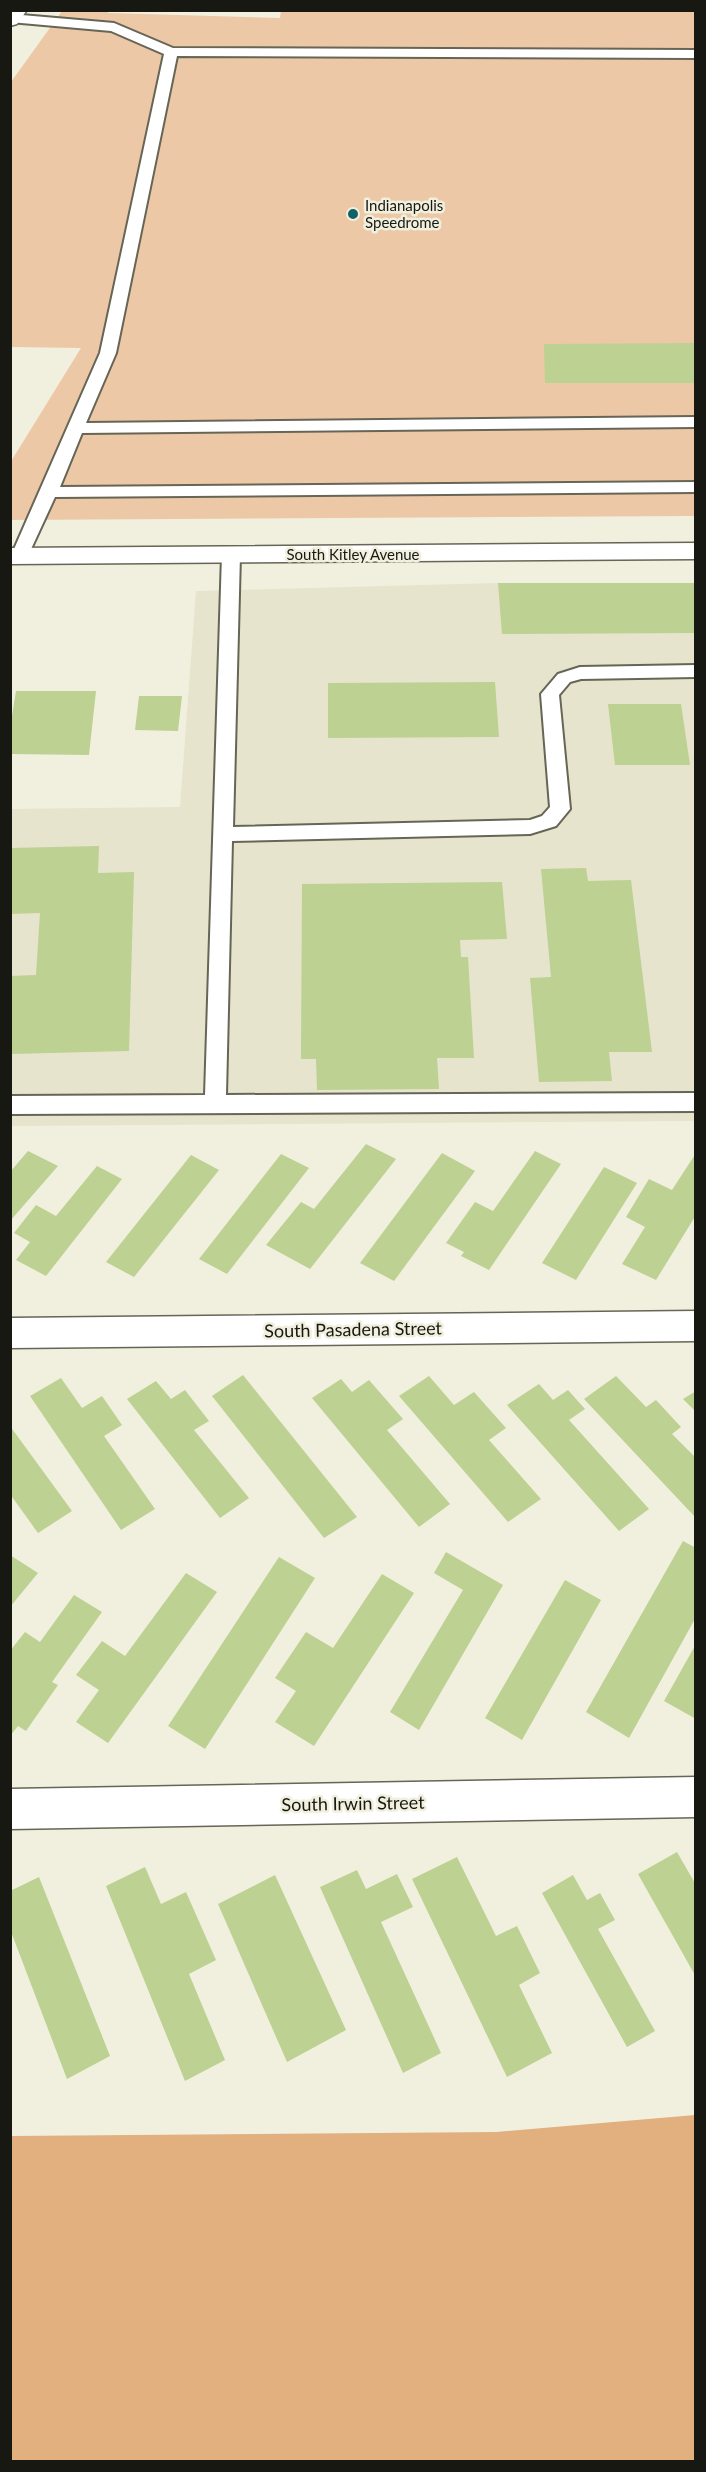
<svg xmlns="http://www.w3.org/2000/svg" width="706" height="2472" font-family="Lato,sans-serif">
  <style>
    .built { fill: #e6e4cc }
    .green { fill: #edc8a7 }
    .forest { fill: #e2af7f }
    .building { fill: #bcd192 }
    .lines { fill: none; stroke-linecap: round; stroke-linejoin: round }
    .lane-casing { stroke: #666556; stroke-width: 4 }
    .street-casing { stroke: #666556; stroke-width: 3 }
    .secondary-casing { stroke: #666556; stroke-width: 3 }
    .lane { fill: #fff; fill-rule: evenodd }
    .street { fill: #fff; fill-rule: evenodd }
    .secondary { fill: #fff; fill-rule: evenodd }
    .poi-dot { fill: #116267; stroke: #f1f0de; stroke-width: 2 }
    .labels { text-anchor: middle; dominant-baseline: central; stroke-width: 5; stroke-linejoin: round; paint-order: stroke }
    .far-poi-label { font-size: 15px; fill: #181812; stroke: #f1f0de; text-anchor: start }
    .far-street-label { font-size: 15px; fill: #181812; stroke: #f1f0de }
    .street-label { font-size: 18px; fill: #181812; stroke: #f1f0de }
  </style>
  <rect width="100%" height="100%" fill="#f1f0de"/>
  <polygon class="built" points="498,583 695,583 695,1121 11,1126 10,809 180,807 196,591"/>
  <polygon class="green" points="103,10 109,13 280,18 281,10 695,11 695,516 11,520 10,463 81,348 11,347 11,82 62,11"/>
  <polygon class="forest" points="695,2115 695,2461 11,2461 11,2136 496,2132"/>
  <g class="building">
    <polygon points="696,343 696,383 545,383 544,344"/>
    <polygon points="498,583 696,583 696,633 502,634"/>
    <polygon points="495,682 499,737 328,738 328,683"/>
    <polygon points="16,691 96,691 89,755 10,754 10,728"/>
    <polygon points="139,696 182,696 178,731 135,730"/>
    <polygon points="608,704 681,704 690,765 615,765"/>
    <polygon points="99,846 98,873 134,872 129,1051 10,1054 10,976 36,975 40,913 10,914 10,848"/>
    <polygon points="586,868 588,881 631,880 652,1052 609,1052 612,1081 539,1082 530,978 551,977 541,869"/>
    <polygon points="502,882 507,939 460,940 461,957 468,957 474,1058 437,1058 439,1089 317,1090 316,1059 301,1059 302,884"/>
    <polygon points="366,1144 396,1159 310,1269 266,1245 301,1202 314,1209"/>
    <polygon points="28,1151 58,1166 10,1221 10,1172"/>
    <polygon points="535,1151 561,1164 489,1270 461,1256 464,1252 446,1243 475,1202 493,1211"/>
    <polygon points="442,1153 475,1171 394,1281 360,1263"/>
    <polygon points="696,1153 696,1215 656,1280 622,1264 645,1227 626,1217 649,1179 672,1190"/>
    <polygon points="281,1154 309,1168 227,1274 199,1259"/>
    <polygon points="191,1155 219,1170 134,1277 106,1262"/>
    <polygon points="97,1166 122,1179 46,1276 16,1260 30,1242 14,1233 36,1205 56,1216"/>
    <polygon points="604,1167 637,1183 576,1280 542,1263"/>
    <polygon points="243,1375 357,1517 324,1538 212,1396"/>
    <polygon points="429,1376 454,1405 474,1392 506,1428 489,1440 541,1499 508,1522 399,1396"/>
    <polygon points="616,1376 646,1407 656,1400 681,1427 672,1434 696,1458 696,1518 584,1399"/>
    <polygon points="61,1378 82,1408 102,1396 122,1425 104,1436 155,1509 121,1530 30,1396"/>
    <polygon points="341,1379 352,1392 369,1380 403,1419 387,1430 450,1504 419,1527 312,1398"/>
    <polygon points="156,1381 171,1399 185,1390 209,1421 194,1430 249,1498 220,1518 127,1399"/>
    <polygon points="539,1384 553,1400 568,1390 585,1409 569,1420 649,1509 619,1531 507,1405"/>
    <polygon points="696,1391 696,1412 683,1399"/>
    <polygon points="10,1426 72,1511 38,1533 10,1494"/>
    <polygon points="683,1541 696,1548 696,1617 629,1738 586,1712"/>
    <polygon points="446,1552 503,1585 419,1730 390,1712 463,1590 434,1573"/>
    <polygon points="10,1555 38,1573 10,1607"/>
    <polygon points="279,1557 315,1578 205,1749 168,1726"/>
    <polygon points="186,1573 217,1592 108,1743 76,1722 99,1690 76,1675 102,1641 125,1656"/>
    <polygon points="382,1574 414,1593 314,1746 275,1722 296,1691 275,1678 306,1632 333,1648"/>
    <polygon points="565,1580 601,1600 522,1740 485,1718"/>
    <polygon points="74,1595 102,1612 52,1682 58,1685 26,1731 18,1726 10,1736 10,1651 25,1632 40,1642"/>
    <polygon points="696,1644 696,1719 664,1701"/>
    <polygon points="677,1852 696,1885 696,1977 638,1874"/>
    <polygon points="457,1857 496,1936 517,1926 540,1973 519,1985 552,2053 507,2077 412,1879"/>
    <polygon points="145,1867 161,1904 186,1892 216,1960 189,1974 225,2060 185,2081 106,1886"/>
    <polygon points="357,1870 366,1889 397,1874 413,1907 381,1922 441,2053 403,2073 320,1887"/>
    <polygon points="275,1875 346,2030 287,2062 218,1904"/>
    <polygon points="573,1875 587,1900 600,1893 615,1920 598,1929 655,2031 627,2047 542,1893"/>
    <polygon points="39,1877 110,2056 67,2079 10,1929 10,1891"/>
  </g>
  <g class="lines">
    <defs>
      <g id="lane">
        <polygon points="10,14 114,23 173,48 696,50 696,58 177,56 116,353 86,423 696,417 696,427 82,433 60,487 696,482 696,492 55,497 26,560 14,560 11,556 100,353 164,54 111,31 10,22"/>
        <polygon points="231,549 237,551 240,555 233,827 530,820 542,816 550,807 541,694 558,674 580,667 696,665 696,677 581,679 570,682 559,695 570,809 556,826 530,834 232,841 226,1095 696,1093 696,1111 10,1114 10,1096 205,1095 222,555 225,551"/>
      </g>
      <g id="street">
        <polygon points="696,1311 696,1341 10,1348 10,1318"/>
        <polygon points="696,1777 696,1817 10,1829 10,1789"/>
      </g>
      <g id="secondary">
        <polygon points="10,10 27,10 17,24 10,26"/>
        <polygon points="696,543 696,559 10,564 10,548"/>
      </g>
    </defs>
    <use href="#lane" class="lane-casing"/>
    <use href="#street" class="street-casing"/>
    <use href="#secondary" class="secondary-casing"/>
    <use href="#lane" class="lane"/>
    <use href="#street" class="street"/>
    <use href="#secondary" class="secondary"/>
  </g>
  <circle class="poi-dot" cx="353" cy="214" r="6"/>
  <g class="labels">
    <g class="far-poi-label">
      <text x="365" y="205">Indianapolis<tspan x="365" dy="17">Speedrome</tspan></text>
    </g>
    <g class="far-street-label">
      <text x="353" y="554">South Kitley Avenue</text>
    </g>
    <g class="street-label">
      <text transform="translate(353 1329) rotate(-1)">South Pasadena Street</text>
      <text transform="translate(353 1803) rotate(-1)">South Irwin Street</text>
    </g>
  </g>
  <rect width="706" height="2472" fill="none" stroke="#181812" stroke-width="24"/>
</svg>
